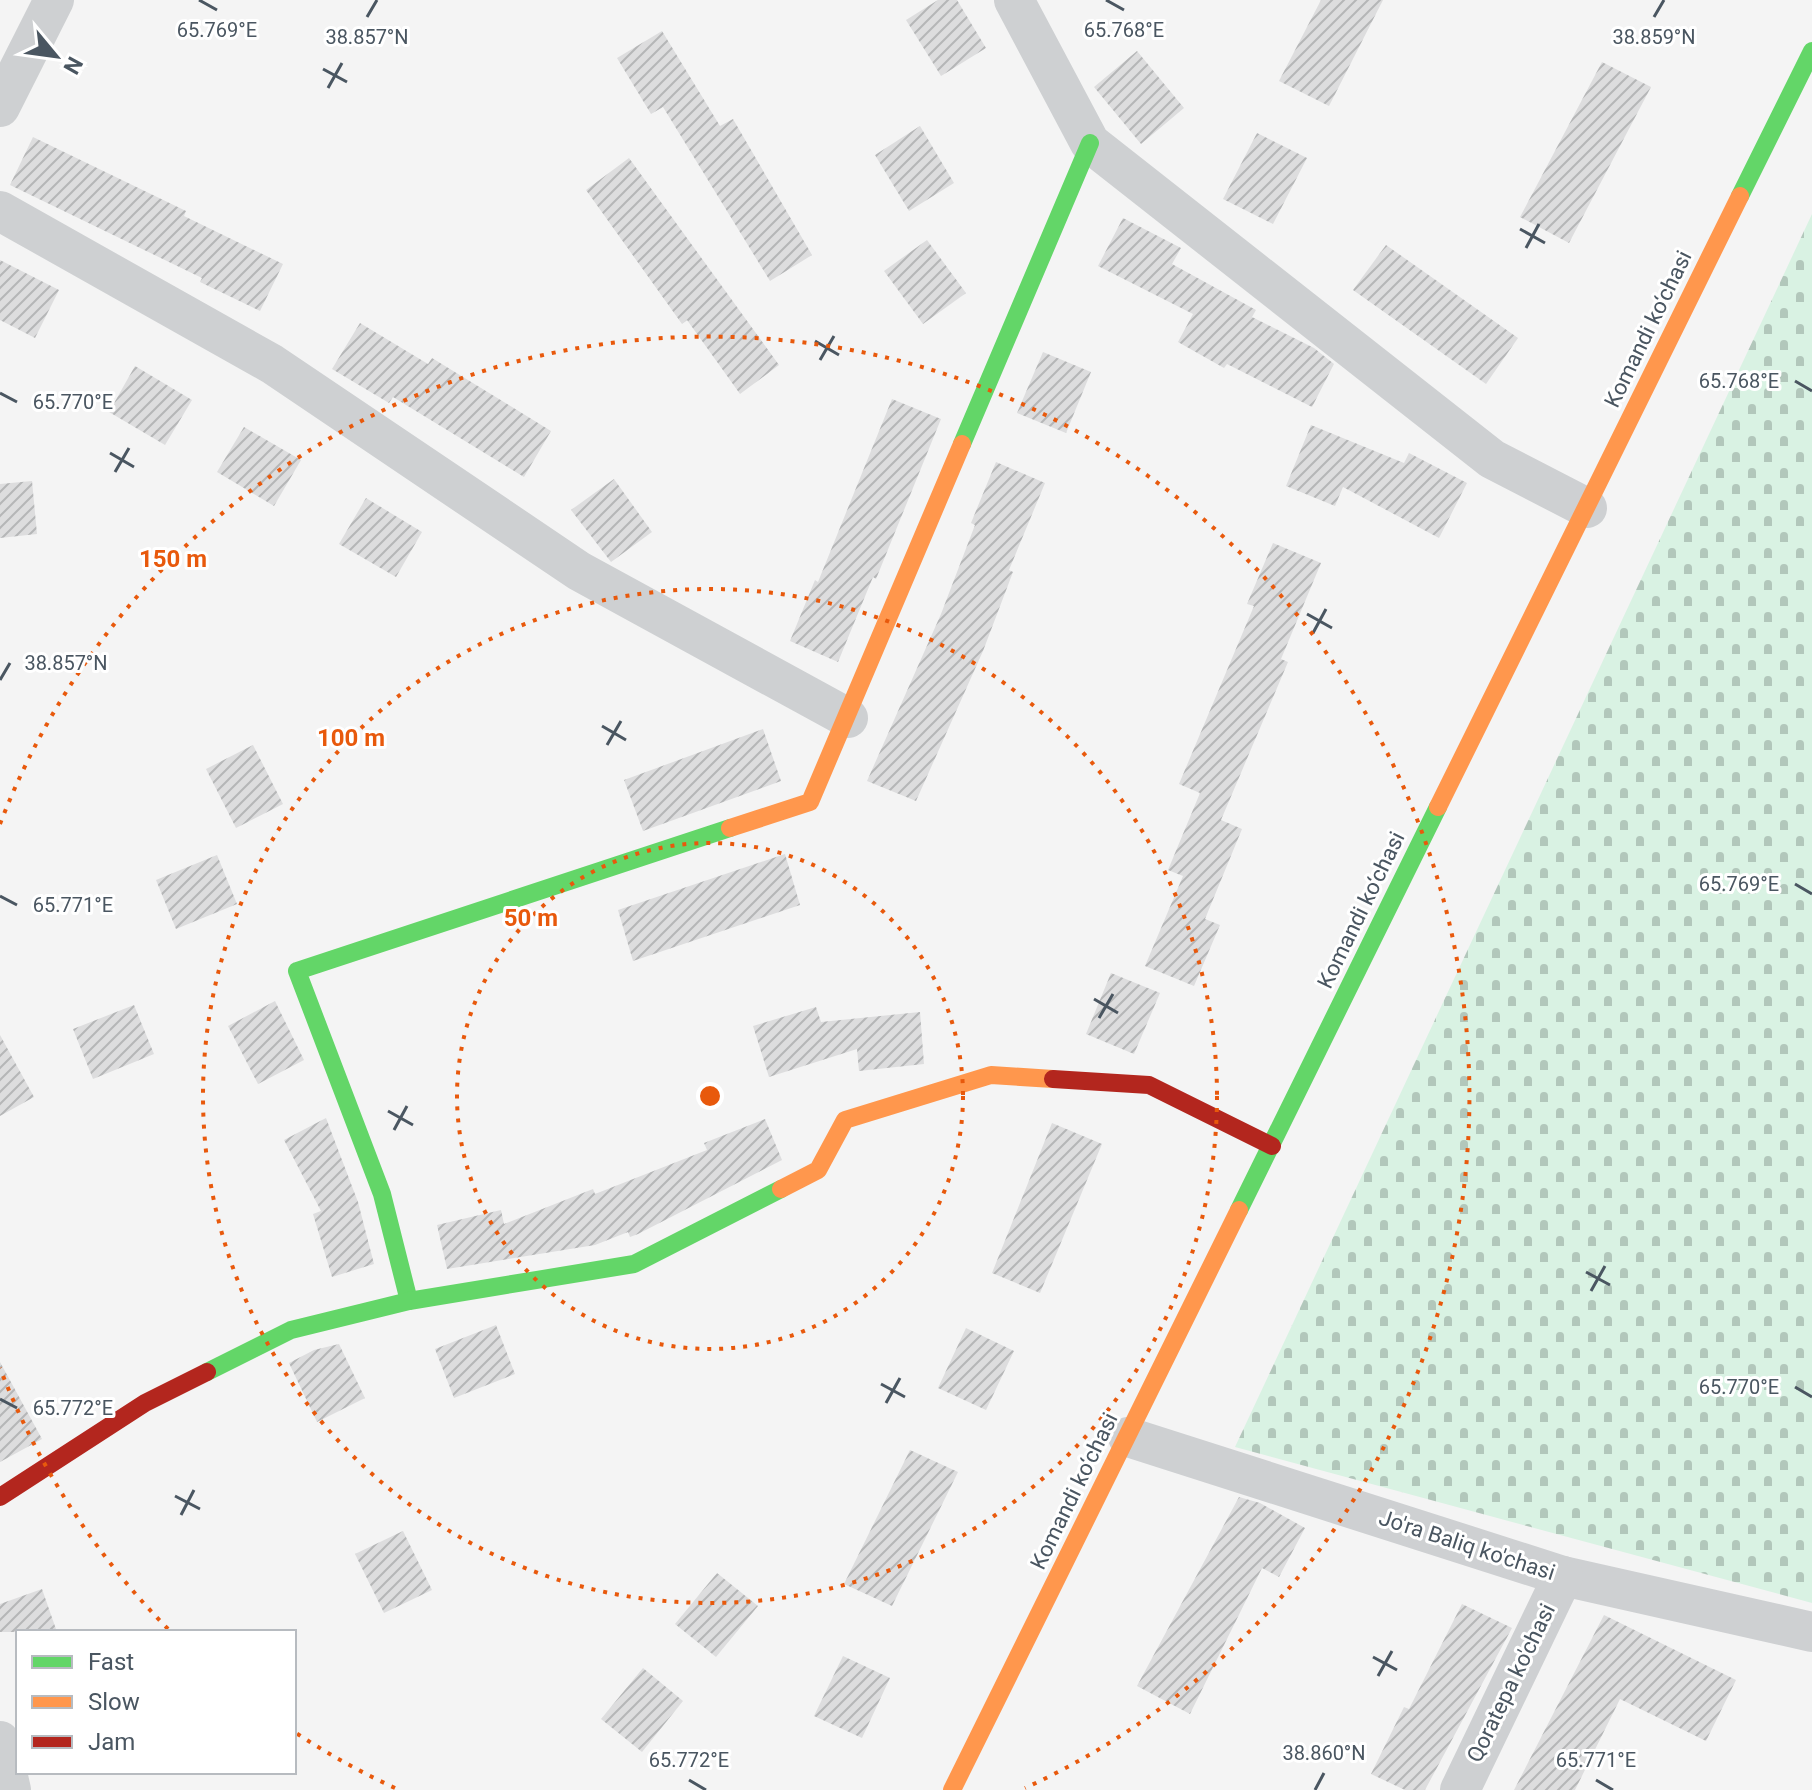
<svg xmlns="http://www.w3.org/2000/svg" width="1812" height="1790" font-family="Roboto,sans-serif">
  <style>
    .cemetery { fill: url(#cemetery-stones) }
    .building { fill: url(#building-hatch) }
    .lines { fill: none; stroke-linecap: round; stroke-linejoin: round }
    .street { stroke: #ced0d2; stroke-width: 40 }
    .fast { stroke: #63d668; stroke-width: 18 }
    .slow { stroke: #ff974d; stroke-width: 18 }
    .jam { stroke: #b3261e; stroke-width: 18 }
    .ticks { fill: none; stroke: #4a5661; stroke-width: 3 }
    .ring { fill: none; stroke: #e8590c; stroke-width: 4; stroke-dasharray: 4 8 }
    .labels { text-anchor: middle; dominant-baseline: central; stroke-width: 6; stroke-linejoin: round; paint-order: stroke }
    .street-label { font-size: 22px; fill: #4a5661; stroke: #fff }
    .ticks-label { font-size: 20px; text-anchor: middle; fill: #4a5661; stroke: #fff; stroke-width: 6; stroke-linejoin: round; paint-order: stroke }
    .centre { fill: #e8590c; stroke: #fff; stroke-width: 4 }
    .ring-label { font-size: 24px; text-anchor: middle; font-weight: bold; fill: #e8590c; stroke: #fff; stroke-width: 6; stroke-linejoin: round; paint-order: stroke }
  </style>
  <defs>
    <pattern id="cemetery-stones" width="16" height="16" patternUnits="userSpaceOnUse" patternTransform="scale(2)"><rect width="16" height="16" fill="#d9f2e3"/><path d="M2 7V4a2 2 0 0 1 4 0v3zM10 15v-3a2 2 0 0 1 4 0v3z" fill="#b2c7bb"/></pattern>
    <pattern id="building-hatch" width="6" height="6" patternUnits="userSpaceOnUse" patternTransform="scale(2)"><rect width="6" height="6" fill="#ddddde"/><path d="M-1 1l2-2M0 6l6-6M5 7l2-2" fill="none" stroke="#b5b6b7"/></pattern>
  </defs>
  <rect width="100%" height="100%" fill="#f4f4f4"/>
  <polygon class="cemetery" points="1812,214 1812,1603 1235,1447"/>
  <g class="building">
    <polygon points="938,0 957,0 986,48 941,76 906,20"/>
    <polygon points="1321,0 1383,0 1329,106 1279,81"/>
    <polygon points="662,31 720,126 733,119 812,255 770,281 663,107 651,114 617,58"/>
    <polygon points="1137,51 1184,108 1141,144 1094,87"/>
    <polygon points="1602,62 1651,87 1569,243 1520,217"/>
    <polygon points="920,126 954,183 909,211 875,155"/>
    <polygon points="1257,133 1307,158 1273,224 1223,199"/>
    <polygon points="33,137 186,211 184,216 283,264 260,311 200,282 202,278 10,185"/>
    <polygon points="629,158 779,365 740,394 687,320 682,324 586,190"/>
    <polygon points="1123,218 1181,248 1172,264 1256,310 1252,317 1314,348 1334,364 1312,407 1227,364 1224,368 1178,342 1193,314 1098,266"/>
    <polygon points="927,240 966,293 923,324 884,271"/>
    <polygon points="1386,245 1518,338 1486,384 1353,290"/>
    <polygon points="0,260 59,290 35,338 0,320"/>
    <polygon points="360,323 428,364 432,358 551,431 524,477 393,397 389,403 332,369"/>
    <polygon points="1043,352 1091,372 1066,433 1017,413"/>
    <polygon points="135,366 192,400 165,445 109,412"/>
    <polygon points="892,399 941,419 876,579 873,577 838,662 790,641 815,580 818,582"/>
    <polygon points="1311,425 1404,463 1409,453 1467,483 1439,538 1343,487 1335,506 1286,486"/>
    <polygon points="244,427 301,460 274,506 217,472"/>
    <polygon points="996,462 1045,483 1009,570 1013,572 983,651 916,801 867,781 941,614 975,525 971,523"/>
    <polygon points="614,479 652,532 611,562 571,510"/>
    <polygon points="32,481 37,534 0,538 0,484"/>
    <polygon points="366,498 422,532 396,577 339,544"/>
    <polygon points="1273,543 1321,563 1281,659 1288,662 1221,820 1242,829 1205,919 1220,925 1194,986 1145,966 1183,876 1168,870 1200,793 1179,784 1254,606 1247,604"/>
    <polygon points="763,729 781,781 643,831 624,780"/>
    <polygon points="253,745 283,804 236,828 206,769"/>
    <polygon points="785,854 800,905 633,961 618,910"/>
    <polygon points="217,855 237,904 176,929 156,880"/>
    <polygon points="1111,973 1160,993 1134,1054 1086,1034"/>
    <polygon points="275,1001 304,1060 258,1084 228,1026"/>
    <polygon points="134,1005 154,1054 93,1079 73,1029"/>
    <polygon points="816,1007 821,1022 920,1012 924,1064 859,1071 857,1049 769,1077 753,1026"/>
    <polygon points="0,1035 34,1097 0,1116"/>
    <polygon points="326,1118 358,1202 374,1264 332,1277 313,1214 321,1211 284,1140"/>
    <polygon points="765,1119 782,1160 638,1234 630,1237 628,1232 595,1245 447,1269 437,1225 501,1210 504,1224 593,1189 595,1194 707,1150 704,1143"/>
    <polygon points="1052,1123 1102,1144 1040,1293 992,1273"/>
    <polygon points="496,1325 515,1374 454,1398 435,1349"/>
    <polygon points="966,1328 1014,1351 986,1410 938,1388"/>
    <polygon points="339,1344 365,1398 317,1422 289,1363 314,1350"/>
    <polygon points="0,1362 42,1439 0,1462"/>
    <polygon points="910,1450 958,1472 892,1606 844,1584"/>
    <polygon points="1239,1497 1260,1503 1305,1528 1279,1577 1262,1568 1190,1714 1137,1686"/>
    <polygon points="403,1531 432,1590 384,1613 355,1554"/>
    <polygon points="717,1573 758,1606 716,1657 675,1624"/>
    <polygon points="42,1589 57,1632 0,1632 0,1604"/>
    <polygon points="1462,1604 1512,1628 1425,1790 1405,1790 1371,1774 1404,1707 1409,1709"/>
    <polygon points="1604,1615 1736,1680 1706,1741 1620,1699 1575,1790 1514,1790"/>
    <polygon points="843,1656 890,1678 862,1738 814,1716"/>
    <polygon points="643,1668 683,1701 642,1752 601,1719"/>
  </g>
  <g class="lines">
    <g class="street">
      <polyline points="1014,0 1090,143 1492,459 1587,508"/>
      <polyline points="0,107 54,0"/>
      <polyline points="0,211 272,364 579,571 848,718"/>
      <polyline points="1128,1437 1563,1576 1812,1632"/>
      <polyline points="0,1741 11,1790"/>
      <polyline points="1460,1790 1563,1576"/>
    </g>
    <g class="fast">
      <polyline points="1740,196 1812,51"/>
      <polyline points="962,444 1090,143"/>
      <polyline points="1239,1210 1438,807"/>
      <polyline points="409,1301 382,1194 297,971 730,828"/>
      <polyline points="207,1372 291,1330 409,1301 634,1264 781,1189"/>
    </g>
    <g class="slow">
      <polyline points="1438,807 1740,196"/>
      <polyline points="730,828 810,802 962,444"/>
      <polyline points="781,1189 818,1170 845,1120 991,1075 1053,1079"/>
      <polyline points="952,1790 1239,1210"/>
    </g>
    <g class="jam">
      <polyline points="1053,1079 1149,1085 1272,1146"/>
      <polyline points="0,1497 145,1403 207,1372"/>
    </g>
  </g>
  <path class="ticks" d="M199 0 217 10M1106 0 1124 10M367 17 377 0M1654 17 1664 0M323 69 347 82M328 88 342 63M1520 229 1545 243M1526 248 1539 224M815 341 839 355M820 360 834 336M1795 381 1812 391M0 393 17 402M110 453 134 467M115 472 129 448M1307 614 1332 628M1313 633 1326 609M0 680 10 663M602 726 626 740M607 745 621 721M1795 884 1812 894M0 896 17 905M1094 999 1118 1013M1099 1018 1113 994M388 1111 413 1125M394 1130 407 1106M1586 1272 1610 1285M1591 1291 1605 1266M881 1384 905 1397M1795 1387 1812 1397M0 1399 17 1408M886 1403 900 1378M175 1496 200 1509M181 1515 194 1490M1373 1657 1397 1670M1378 1676 1392 1651M689 1780 706 1790M1596 1780 1613 1790M1315 1790 1324 1773"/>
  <g class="ring">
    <circle cx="710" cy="1096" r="253"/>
    <circle cx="710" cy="1096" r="507"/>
    <path d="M395 1788A760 760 0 0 1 296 1733M168 1629A760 760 0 0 1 0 1368M0 824A760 760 0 1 1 1025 1788"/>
  </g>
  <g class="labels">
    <g class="street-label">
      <text transform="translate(1648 329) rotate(-64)">Komandi ko‘chasi</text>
      <text transform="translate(1361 910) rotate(-64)">Komandi ko‘chasi</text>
      <text transform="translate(1074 1491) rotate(-64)">Komandi ko‘chasi</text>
      <text transform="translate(1467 1545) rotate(18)">Jo'ra Baliq ko'chasi</text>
      <text transform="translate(1511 1683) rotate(-64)">Qoratepa ko'chasi</text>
    </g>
  </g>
  <g class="ticks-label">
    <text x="217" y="37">65.769°E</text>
    <text x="1124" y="37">65.768°E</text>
    <text x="367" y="44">38.857°N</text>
    <text x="1654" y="44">38.859°N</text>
    <text x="1739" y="388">65.768°E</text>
    <text x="73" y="409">65.770°E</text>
    <text x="66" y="670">38.857°N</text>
    <text x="1739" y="891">65.769°E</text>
    <text x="73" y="912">65.771°E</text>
    <text x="1739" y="1394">65.770°E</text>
    <text x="73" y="1415">65.772°E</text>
    <text x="1324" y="1760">38.860°N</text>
    <text x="689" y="1767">65.772°E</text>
    <text x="1596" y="1767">65.771°E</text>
  </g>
  <circle cx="710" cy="1096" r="12" class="centre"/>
  <g class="ring-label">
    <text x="173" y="567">150 m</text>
    <text x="351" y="746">100 m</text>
    <text x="531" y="926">50 m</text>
  </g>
  <rect x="16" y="1630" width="280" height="144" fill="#ffffff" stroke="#b7bbc0" stroke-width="2"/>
  <rect x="32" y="1656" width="40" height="12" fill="#63d668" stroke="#b7bbc0" stroke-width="2"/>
  <text x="88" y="1670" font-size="24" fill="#4a5661">Fast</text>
  <rect x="32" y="1696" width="40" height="12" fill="#ff974d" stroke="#b7bbc0" stroke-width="2"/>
  <text x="88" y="1710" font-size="24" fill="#4a5661">Slow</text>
  <rect x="32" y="1736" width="40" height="12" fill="#b3261e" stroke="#b7bbc0" stroke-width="2"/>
  <text x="88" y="1750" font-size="24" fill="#4a5661">Jam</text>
  <g transform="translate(56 56) rotate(119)" stroke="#ffffff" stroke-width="6" paint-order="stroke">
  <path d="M0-6L14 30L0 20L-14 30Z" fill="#4a5661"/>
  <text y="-12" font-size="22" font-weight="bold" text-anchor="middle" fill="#4a5661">N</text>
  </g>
</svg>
